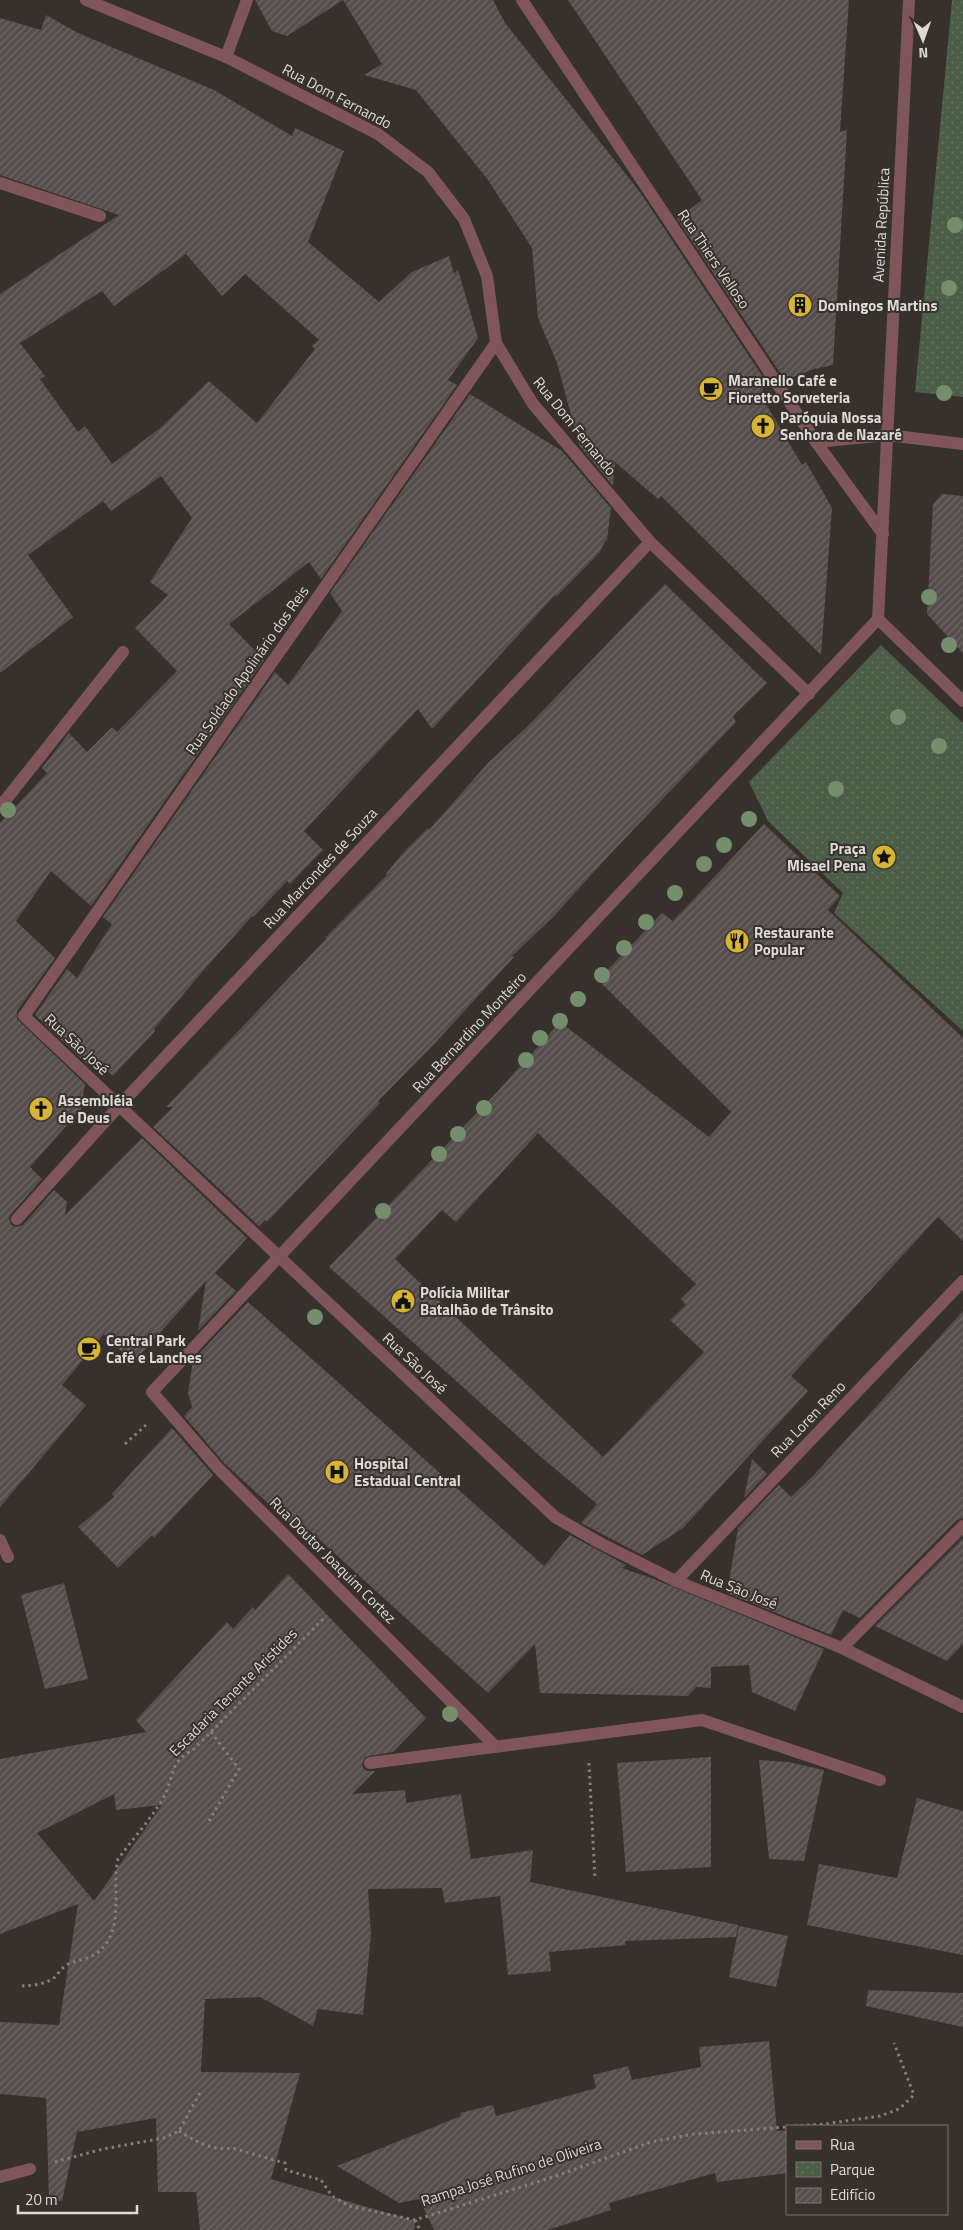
<svg xmlns="http://www.w3.org/2000/svg" width="963" height="2230" font-family="'Titillium Web',sans-serif">
  <style>
    .park { fill: url(#park-dots) }
    .building { fill: url(#building-hatch); fill-rule: evenodd }
    .lines { fill: none; stroke-linecap: round; stroke-linejoin: round }
    .path { stroke: #837f7b; stroke-width: 3; stroke-dasharray: 2.5 4; stroke-linecap: butt }
    .minor { stroke: #7f5559; stroke-width: 12 }
    .tree { fill: #748e6b }
    .labels { text-anchor: middle; dominant-baseline: central; stroke-width: 4; stroke-linejoin: round; paint-order: stroke }
    .street-label { font-size: 15px; fill: #dddad7; stroke: #36312c }
    .poi-label { font-size: 15px; font-weight: bold; fill: #dddad7; stroke: #36312c; text-anchor: start }
  </style>
  <defs>
    <pattern id="park-dots" width="8" height="8" patternUnits="userSpaceOnUse" patternTransform="scale(1.25)"><rect width="8" height="8" fill="#4b5d47"/><path d="M2 2h.1M6 6h.1" fill="none" stroke="#647461" stroke-width="1.8" stroke-linecap="round"/></pattern>
    <pattern id="building-hatch" width="6" height="6" patternUnits="userSpaceOnUse" patternTransform="scale(1.25)"><rect width="6" height="6" fill="#554d4c"/><path d="M-1 1l2-2M0 6l6-6M5 7l2-2" fill="none" stroke="#6d6665"/></pattern>
  </defs>
  <rect width="100%" height="100%" fill="#36312c"/>
  <g class="park">
    <polygon points="952,0 963,0 963,397 915,392"/>
    <polygon points="881,645 963,723 963,1031 834,913 843,893 768,821 749,782"/>
  </g>
  <g class="building">
    <polygon points="255,0 343,0 287,36 272,31"/>
    <polygon points="343,0 493,0 505,23 640,192 769,386 762,389 766,397 763,399 802,465 806,462 832,508 821,655 661,496 658,499 615,462 613,486 579,445 557,363 538,318 532,248 488,180 416,90 364,75 382,64"/>
    <polygon points="568,0 849,0 840,132 847,130 833,365 814,369 785,380 677,219 702,200"/>
    <path d="M46 15 78 33 214 90 292 136 295 128 344 151 308 242 379 302 412 272 449 256 454 274 458 270 478 338 448 380 457 385 321 579 309 562 229 624 264 660 91 906 51 871 16 921 55 958 17 1011V1019L85 1084 81 1109 30 1167 42 1179 11 1214 9 1218 11 1225 16 1227 23 1225 54 1190 67 1202 65 1215 142 1138 247 1238 215 1273 236 1291 198 1331 206 1281 133 1363 104 1334 62 1385 86 1405 0 1507V823L47 773 42 768 69 733 87 752 112 727 117 732 177 671 135 628 168 595 150 582 192 518 161 476 111 511 103 501 28 555 73 617 0 673V294L119 215 0 175V18L41 30ZM186 254 222 296 245 274 319 340 312 346 315 349 257 423 209 381 159 429 112 464 85 426 78 432 40 379 45 376 20 343 102 291 114 306Z"/>
    <polygon points="470,394 562,451 611,508 607,540 605,541 600,552 556,597 555,595 432,729 418,709 304,831 323,850 290,884 287,881 253,917 252,916 202,972 154,1029 155,1031 113,1076 89,1055 88,1065 35,1015 67,969 77,978 112,924 103,917 275,672 288,685 342,611 330,593"/>
    <polygon points="942,494 963,496 963,653 927,614 933,504"/>
    <polygon points="665,584 767,683 733,716 736,722 614,850 552,918 512,956 514,957 436,1042 378,1101 380,1103 267,1222 265,1220 259,1226 153,1127 173,1107 166,1107 326,939 325,938 387,875 386,874 401,855 428,828 429,830 488,763 530,724"/>
    <path d="M764 824 840 896 828 910 963 1038V1241L938 1217 791 1376 808 1391 683 1528 642 1555 581 1523 597 1504 541 1457 329 1267 497 1092 560 1022 709 1137 731 1112 598 980 662 913 673 921ZM538 1133 696 1284 681 1299 686 1305 670 1320 704 1352 603 1457 395 1259 442 1210 456 1222Z"/>
    <polygon points="248,1302 544,1566 570,1535 626,1565 622,1568 654,1579 824,1649 795,1711 752,1692 749,1665 711,1667 711,1688 696,1687 688,1696 540,1693 535,1644 488,1693 309,1530 304,1536 224,1463 184,1416 192,1407 188,1393 193,1360"/>
    <polygon points="963,1311 963,1518 957,1520 860,1618 843,1610 831,1635 727,1593 738,1528 779,1485 791,1497 814,1475"/>
    <polygon points="172,1428 213,1475 154,1538 152,1535 118,1568 78,1527 114,1497 112,1494"/>
    <polygon points="752,1459 767,1474 744,1498"/>
    <polygon points="963,1538 963,1644 947,1661 875,1626"/>
    <path d="M288 1574 426 1718 393 1752 365 1757 362 1764 363 1768 367 1771H375L352 1794 405 1790 406 1803 461 1794 471 1859 533 1850 530 1882 738 1925 736 1937 625 1941 626 1945 549 1952 551 1971 508 1975 500 1896 445 1903 442 1888 368 1889 371 1935 363 2015 318 2009 313 2026 260 1997 205 1999 201 2072 300 2073 271 2179 415 2221 414 2230H200L196 2192H158L156 2118 77 2132 62 2201 49 2200 46 2098 0 2094V2022L59 2025 78 1904 0 1934V1759L146 1732 136 1720 227 1622 233 1629 253 1607 255 1610ZM114 1794 116 1810 162 1805 94 1901 37 1833Z"/>
    <polygon points="64,1583 88,1679 45,1689 21,1595"/>
    <polygon points="711,1757 711,1867 626,1872 617,1763"/>
    <polygon points="759,1760 788,1762 824,1770 804,1861 769,1859"/>
    <polygon points="917,1798 963,1811 963,1955 807,1925 819,1864 897,1878"/>
    <polygon points="739,1926 788,1936 776,1987 729,1977"/>
    <polygon points="868,1990 963,1993 963,2027 866,2006"/>
    <polygon points="769,2041 777,2131 787,2130 787,2173 717,2182 715,2173 609,2203 611,2210 548,2230 434,2230 419,2199 399,2203 337,2166 461,2116 460,2113 493,2105 496,2116 596,2088 593,2075 628,2066 632,2080 701,2067 699,2047"/>
  </g>
  <g class="lines">
    <g class="path">
      <polyline points="125,1444 146,1425"/>
      <polyline points="589,1763 595,1879"/>
      <polyline points="209,1821 239,1769 211,1732"/>
      <path d="M22 1986C33 1985 45 1985 55 1977 58 1974 61 1969 65 1966 74 1960 87 1960 97 1953 126 1931 111 1890 118 1859 132 1840 150 1820 162 1800 176 1777 166 1764 194 1749L326 1616"/>
      <polyline points="794,2126 825,2124 880,2116 899,2109 914,2095 894,2043"/>
      <path d="M179 2131C195 2141 212 2151 232 2148L285 2163 286 2170 321 2180 332 2196 349 2206 415 2220 556 2176 651 2142 694 2134 787 2127"/>
      <polyline points="55,2162 103,2149 164,2138 179,2131 201,2091"/>
      <polyline points="415,2220 420,2230"/>
    </g>
    <g class="minor">
      <polyline points="86,0 226,57 378,134 428,172 464,219 487,276 496,343 533,404 650,542 809,694"/>
      <polyline points="522,0 816,442 883,534"/>
      <polyline points="226,57 247,0"/>
      <polyline points="0,183 100,216"/>
      <polyline points="496,343 24,1016 555,1517 600,1543 676,1581 842,1648 963,1707"/>
      <polyline points="816,442 887,435 963,444"/>
      <polyline points="878,619 963,701"/>
      <polyline points="0,807 123,652"/>
      <polyline points="17,1219 119,1106 650,542"/>
      <polyline points="0,1540 8,1557"/>
      <polyline points="676,1581 963,1281"/>
      <polyline points="842,1648 963,1526"/>
      <polyline points="496,1747 218,1468 152,1392 878,619 909,0"/>
      <polyline points="370,1763 702,1720 880,1780"/>
      <polyline points="0,2177 30,2169"/>
    </g>
  </g>
  <g class="tree">
    <circle cx="955" cy="225" r="8"/>
    <circle cx="949" cy="288" r="8"/>
    <circle cx="944" cy="393" r="8"/>
    <circle cx="929" cy="597" r="8"/>
    <circle cx="949" cy="645" r="8"/>
    <circle cx="898" cy="717" r="8"/>
    <circle cx="939" cy="746" r="8"/>
    <circle cx="836" cy="789" r="8"/>
    <circle cx="8" cy="810" r="8"/>
    <circle cx="749" cy="819" r="8"/>
    <circle cx="724" cy="845" r="8"/>
    <circle cx="704" cy="864" r="8"/>
    <circle cx="675" cy="893" r="8"/>
    <circle cx="646" cy="922" r="8"/>
    <circle cx="624" cy="948" r="8"/>
    <circle cx="602" cy="975" r="8"/>
    <circle cx="578" cy="999" r="8"/>
    <circle cx="560" cy="1021" r="8"/>
    <circle cx="540" cy="1038" r="8"/>
    <circle cx="526" cy="1060" r="8"/>
    <circle cx="484" cy="1108" r="8"/>
    <circle cx="458" cy="1134" r="8"/>
    <circle cx="439" cy="1154" r="8"/>
    <circle cx="383" cy="1211" r="8"/>
    <circle cx="315" cy="1317" r="8"/>
    <circle cx="450" cy="1714" r="8"/>
  </g>
  <defs>
    <symbol id="building-disc" viewBox="-11 -11 22 22"><circle r="9.5" fill="#d8b434" stroke="#36312c"/><path d="M-4-6H4V6H1V3H-1V6H-4ZM-2.5-4.3h1.7v1.8h-1.7ZM.8-4.3h1.7v1.8H.8ZM-2.5-1h1.7V.8h-1.7ZM.8-1h1.7V.8H.8Z" fill="#111"/></symbol>
    <symbol id="cafe-disc" viewBox="-11 -11 22 22"><circle r="9.5" fill="#d8b434" stroke="#36312c"/><path d="M-5.5-4.5H6V0H3Q3 3.5 0 3.5H-2.5Q-5.5 3.5-5.5 0ZM3-3.2v2h1.7v-2ZM-6 4.5H4V6H-6Z" fill="#111"/></symbol>
    <symbol id="church-disc" viewBox="-11 -11 22 22"><circle r="9.5" fill="#d8b434" stroke="#36312c"/><path d="M-1.2-6h2.4v3.5h3.3v2.4h-3.3V6h-2.4V-.1h-3.3v-2.4h3.3Z" fill="#111"/></symbol>
    <symbol id="sight-disc" viewBox="-11 -11 22 22"><circle r="9.5" fill="#d8b434" stroke="#36312c"/><path d="M0-6L1.8-2.2L6-1.7L2.9 1.2L3.7 5.4L0 3.3L-3.7 5.4L-2.9 1.2L-6-1.7L-1.8-2.2Z" fill="#111"/></symbol>
    <symbol id="restaurant-disc" viewBox="-11 -11 22 22"><circle r="9.5" fill="#d8b434" stroke="#36312c"/><path d="M-5-6h1v4h1v-4h1v4h1v-4h1v5L-1.5 .5V6h-2V.5L-5-1ZM5-6V6H3V1.5H1.5Q1.5-4 5-6Z" fill="#111"/></symbol>
    <symbol id="civic-disc" viewBox="-11 -11 22 22"><circle r="9.5" fill="#d8b434" stroke="#36312c"/><path d="M-.6-6.5H3V-4.5H.6V-3L4-1V1h2V6H-6V1h2V-1L-.6-3ZM-1.2 2.5V6h2.4V2.5Z" fill="#111"/></symbol>
    <symbol id="hospital-disc" viewBox="-11 -11 22 22"><circle r="9.5" fill="#d8b434" stroke="#36312c"/><path d="M-5-5h3v3.5h4V-5h3V5h-3V1.5h-4V5h-3Z" fill="#111"/></symbol>
  </defs>
  <g fill-rule="evenodd">
    <use href="#building-disc" x="786" y="291" width="28" height="28"/>
    <use href="#cafe-disc" x="697" y="375" width="28" height="28"/>
    <use href="#church-disc" x="749" y="412" width="28" height="28"/>
    <use href="#sight-disc" x="870" y="843" width="28" height="28"/>
    <use href="#restaurant-disc" x="723" y="927" width="28" height="28"/>
    <use href="#church-disc" x="27" y="1095" width="28" height="28"/>
    <use href="#civic-disc" x="389" y="1287" width="28" height="28"/>
    <use href="#cafe-disc" x="75" y="1335" width="28" height="28"/>
    <use href="#hospital-disc" x="323" y="1458" width="28" height="28"/>
  </g>
  <g class="labels">
    <g class="street-label">
      <text transform="translate(337 96) rotate(28)">Rua Dom Fernando</text>
      <text transform="translate(881 225) rotate(-87)">Avenida República</text>
      <text transform="translate(714 259) rotate(56)">Rua Thiers Velloso</text>
      <text transform="translate(575 426) rotate(51)">Rua Dom Fernando</text>
      <text transform="translate(247 670) rotate(-55)">Rua Soldado Apolinário dos Reis</text>
      <text transform="translate(320 868) rotate(-47)">Rua Marcondes de Souza</text>
      <text transform="translate(469 1032) rotate(-47)">Rua Bernardino Monteiro</text>
      <text transform="translate(77 1044) rotate(43)">Rua São José</text>
      <text transform="translate(415 1363) rotate(43)">Rua São José</text>
      <text transform="translate(808 1419) rotate(-46)">Rua Loren Reno</text>
      <text transform="translate(333 1560) rotate(45)">Rua Doutor Joaquim Cortez</text>
      <text transform="translate(739 1589) rotate(22)">Rua São José</text>
      <text transform="translate(233 1692) rotate(-45)">Escadaria Tenente Aristides</text>
      <text transform="translate(511 2172) rotate(-18)">Rampa José Rufino de Oliveira</text>
    </g>
    <g class="poi-label">
      <text x="818" y="305">Domingos Martins</text>
      <text x="728" y="380">Maranello Café e<tspan x="728" dy="17">Fioretto Sorveteria</tspan></text>
      <text x="780" y="417">Paróquia Nossa<tspan x="780" dy="17">Senhora de Nazaré</tspan></text>
      <text x="866" y="848" text-anchor="end">Praça<tspan x="866" dy="17">Misael Pena</tspan></text>
      <text x="754" y="932">Restaurante<tspan x="754" dy="17">Popular</tspan></text>
      <text x="58" y="1100">Assembléia<tspan x="58" dy="17">de Deus</tspan></text>
      <text x="420" y="1292">Polícia Militar<tspan x="420" dy="17">Batalhão de Trânsito</tspan></text>
      <text x="106" y="1340">Central Park<tspan x="106" dy="17">Café e Lanches</tspan></text>
      <text x="354" y="1463">Hospital<tspan x="354" dy="17">Estadual Central</tspan></text>
    </g>
  </g>
  <rect x="786" y="2125" width="162" height="90" fill="#36312c" stroke="#797570"/>
  <rect x="796" y="2141" width="25" height="8" fill="#7f5559" stroke="#797570"/>
  <text x="830" y="2150" font-size="15" fill="#dddad7">Rua</text>
  <rect x="796" y="2162" width="25" height="15" fill="url(#park-dots)" stroke="#797570"/>
  <text x="830" y="2175" font-size="15" fill="#dddad7">Parque</text>
  <rect x="796" y="2188" width="25" height="15" fill="url(#building-hatch)" stroke="#797570"/>
  <text x="830" y="2200" font-size="15" fill="#dddad7">Edifício</text>
  <g transform="translate(923 40) rotate(178)" stroke="#36312c" stroke-width="4" paint-order="stroke">
  <path d="M0-4L9 19L0 12L-9 19Z" fill="#dddad7"/>
  <text y="-8" font-size="14" font-weight="bold" text-anchor="middle" fill="#dddad7">N</text>
  </g>
  <path d="M18 2205v8h119v-8" fill="none" stroke="#dddad7" stroke-width="2.5"/>
  <text x="25" y="2205" font-size="15" fill="#dddad7" stroke="#36312c" stroke-width="4" paint-order="stroke">20 m</text>
</svg>
